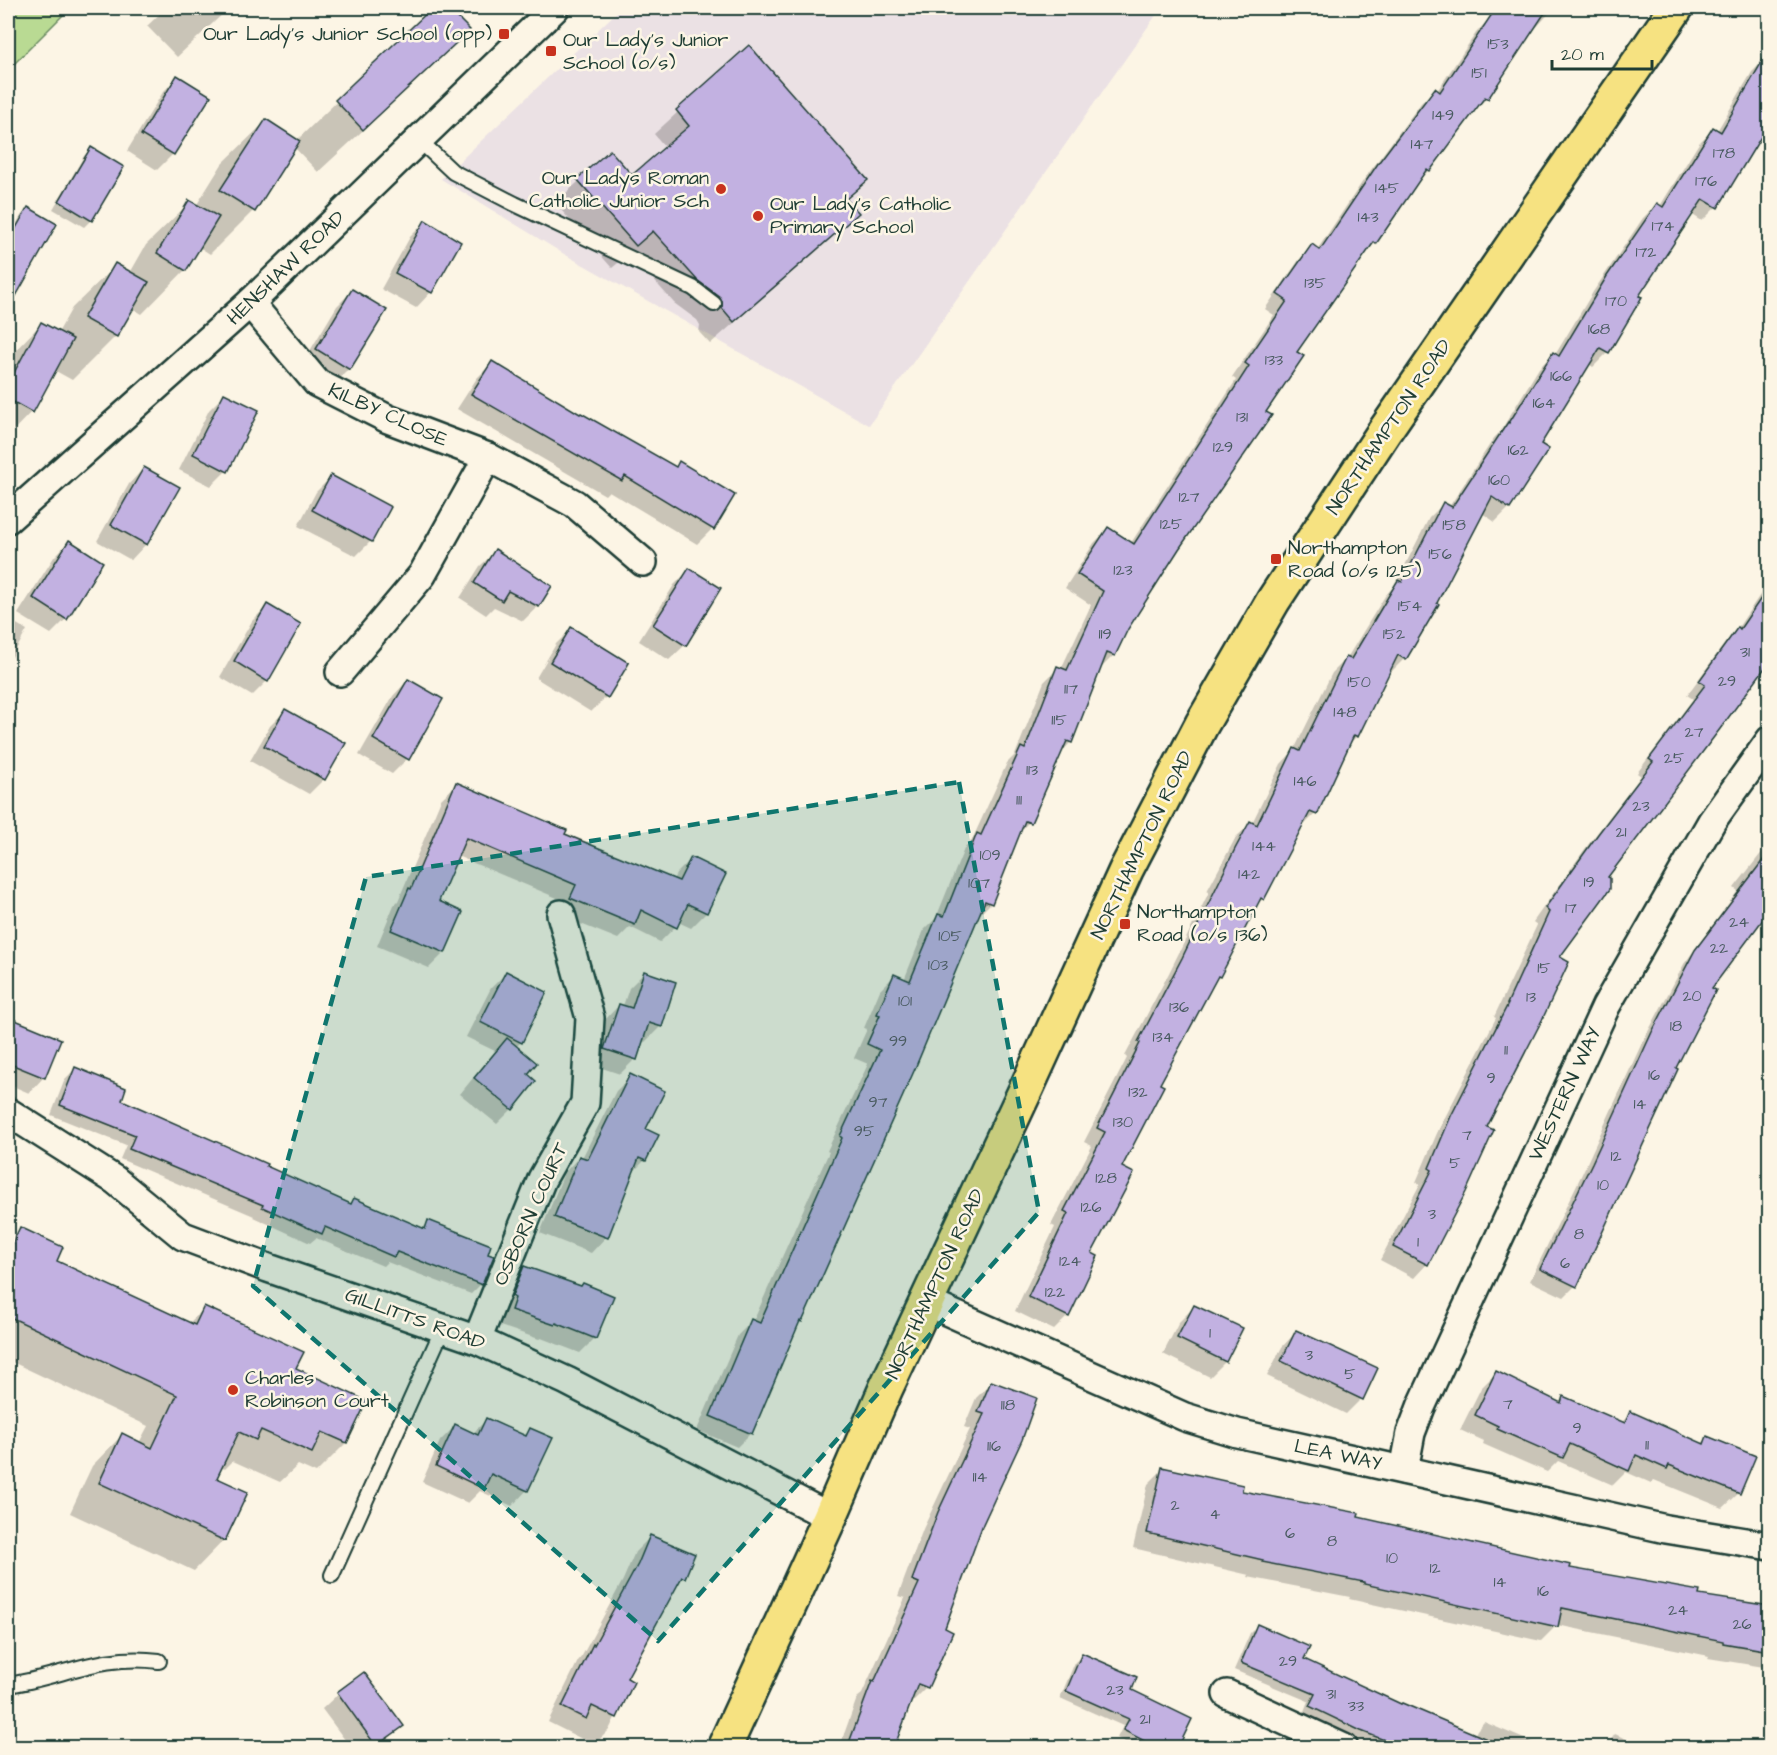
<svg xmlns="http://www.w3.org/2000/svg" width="1777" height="1755" font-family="'Architects Daughter',sans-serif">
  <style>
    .built { fill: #ebe1e4 }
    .green { fill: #b9da93; stroke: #6c8c64; stroke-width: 1.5 }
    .shadow { fill: #0003 }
    .building { fill: #c2b1e1; stroke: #1f3d34; stroke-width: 1.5 }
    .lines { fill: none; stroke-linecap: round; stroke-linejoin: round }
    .service-casing { stroke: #1f3d34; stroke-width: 18 }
    .minor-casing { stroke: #1f3d34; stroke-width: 32 }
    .primary-casing { stroke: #1f3d34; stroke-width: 38 }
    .service { stroke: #fcf5e5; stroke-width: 14 }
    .minor { stroke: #fcf5e5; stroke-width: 27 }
    .primary { stroke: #f6e281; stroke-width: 33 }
    .marked { fill: #0f766e; fill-opacity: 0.2; stroke: #0f766e; stroke-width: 4.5; stroke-dasharray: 12 8; stroke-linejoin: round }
    .poi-dot { fill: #c8321e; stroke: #fcf5e5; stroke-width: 2 }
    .labels { text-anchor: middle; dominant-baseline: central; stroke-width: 5; stroke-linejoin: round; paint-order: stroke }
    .number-label { font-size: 16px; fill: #485a5f }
    .poi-label { font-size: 20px; fill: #1f3d34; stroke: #fcf5e5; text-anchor: start }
    .street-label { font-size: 20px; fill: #1f3d34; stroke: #fcf5e5 }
  </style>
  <rect width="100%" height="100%" fill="#fcf5e5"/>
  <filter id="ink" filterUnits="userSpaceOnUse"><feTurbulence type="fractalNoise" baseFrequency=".0167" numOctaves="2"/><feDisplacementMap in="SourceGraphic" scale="12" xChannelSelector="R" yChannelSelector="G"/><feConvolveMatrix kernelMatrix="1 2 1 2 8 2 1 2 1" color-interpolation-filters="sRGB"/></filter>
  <g filter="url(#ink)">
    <polygon class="built" points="621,8 1161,8 869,425 564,254 441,179"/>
    <polygon class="green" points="8,8 70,8 8,70"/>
    <g class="shadow">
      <polygon points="166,8 229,8 177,57 147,26"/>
      <polygon points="434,8 446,8 468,30 424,74 318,172 294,147 253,211 210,254 199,247 185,270 142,314 132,308 116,336 72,380 54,370 31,412 8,436 8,358 41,324 58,333 72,308 116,265 130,273 146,245 190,202 196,206 222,164 266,121 297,140"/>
      <polygon points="1501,8 1554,8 1532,32 1531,31 1487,98 1472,112 1429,170 1415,184 1375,243 1363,255 1295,352 1264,412 1127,628 1114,655 1099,670 1071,742 1060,754 1029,822 1019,832 991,903 977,917 751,1433 737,1447 697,1430 738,1335 752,1321 753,1322 829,1152 827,1151 868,1064 854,1058 867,1029 864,1028 880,990 894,976 904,980 924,930 936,918 964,849 972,840 1007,763 1015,755 1044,682 1058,668 1061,669 1091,605 1065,588 1094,543 1108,529 1131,543 1236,380 1232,377 1274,315 1265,309 1299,260 1312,246 1317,250 1365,178 1421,103 1435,90 1437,91 1476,33 1489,19 1492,21"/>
      <polygon points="749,47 866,180 845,200 857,213 834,236 710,344 699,332 700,325 697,320 674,303 630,253 612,268 555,203 610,153 632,177 666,148 654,134"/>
      <polygon points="1766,58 1716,207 1702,221 1691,214 1637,296 1640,298 1607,353 1593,367 1589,364 1539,444 1509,508 1495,522 1482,513 1404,659 1390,673 1388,671 1357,736 1348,745 1315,814 1301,828 1263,899 1255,906 1219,976 1213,982 1158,1085 1120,1168 1068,1316 1054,1330 1015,1311 1055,1227 1051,1225 1092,1146 1084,1142 1127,1058 1125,1056 1169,973 1209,892 1207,891 1236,837 1252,823 1281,764 1294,750 1332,673 1347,658 1385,596 1395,585 1429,518 1443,504 1449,507 1494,438 1500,432 1539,368 1553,354 1555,355 1593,292 1643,218 1657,204 1660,206 1699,143 1713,129 1717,131 1752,72"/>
      <polygon points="178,77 209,96 173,154 157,170 127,151 163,92"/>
      <polygon points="91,149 91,220 84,227 53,209 84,156"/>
      <polygon points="28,209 13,291 8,288 8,239 21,216"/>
      <polygon points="426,221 459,242 431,292 416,308 381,289 410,237"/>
      <polygon points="352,291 349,369 334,384 302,364 337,306"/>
      <polygon points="492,363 580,416 674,468 680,463 712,529 697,544 609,491 605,495 457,409 477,378"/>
      <polygon points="224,395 226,471 211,486 179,470 209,410"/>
      <polygon points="144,468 178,488 146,544 131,560 97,541 129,484"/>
      <polygon points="331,477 371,541 356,556 298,526 316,492"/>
      <polygon points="69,542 66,619 51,634 18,614 54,557"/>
      <polygon points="496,551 538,606 523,621 494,607 486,615 460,598 480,566"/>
      <polygon points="689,570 685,645 669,660 639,641 674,585"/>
      <polygon points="1770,580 1770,659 1606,877 1557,958 1427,1264 1414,1278 1380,1260 1420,1184 1416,1182 1438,1131 1496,1018 1494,1017 1537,925 1533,922 1585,849 1641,776 1637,773 1693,699 1687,695 1725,643 1735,632"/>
      <polygon points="267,606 267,681 252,696 220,677 252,621"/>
      <polygon points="8,619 27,630 8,664"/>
      <polygon points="571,629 627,663 606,697 591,712 536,678 556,644"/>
      <polygon points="408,680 407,759 392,774 359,755 393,696"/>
      <polygon points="285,711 324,779 309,794 250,761 270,726"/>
      <polygon points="457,784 563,835 673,880 676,874 691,859 706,913 691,928 678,922 675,927 660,942 630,927 618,939 556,914 562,900 457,856 437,902 461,913 444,953 429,968 377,946 394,905 398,901 441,799"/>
      <polygon points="1770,842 1770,903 1710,988 1575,1286 1564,1297 1530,1281 1581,1176 1641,1045 1684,964 1738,891 1734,888"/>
      <polygon points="506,973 521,1042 516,1047 526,1075 512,1109 497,1124 460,1094 495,1051 466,1037 491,988"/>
      <polygon points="644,973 675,982 660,1027 645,1042 641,1040 635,1059 620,1074 590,1064 604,1021 619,1005 623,1006 629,988"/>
      <polygon points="8,1019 59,1040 44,1077 29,1093 8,1084"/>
      <polygon points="75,1069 120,1101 349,1205 354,1200 422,1229 429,1222 481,1284 471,1294 387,1262 383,1266 316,1238 310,1243 253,1217 254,1216 120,1159 126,1145 51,1115 65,1079"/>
      <polygon points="631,1076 644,1130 657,1136 645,1160 632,1173 606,1237 591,1253 540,1233 564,1173 579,1157 582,1158 616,1091"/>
      <polygon points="20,1229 55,1261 189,1323 205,1308 294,1369 365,1402 346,1443 316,1473 298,1465 280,1482 233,1461 225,1469 221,1467 215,1478 224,1540 194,1571 70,1513 92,1466 122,1435 139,1443 148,1426 8,1360 8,1242"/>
      <polygon points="524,1268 595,1338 580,1353 541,1338 539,1339 497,1325 509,1283"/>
      <polygon points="1194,1307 1225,1362 1210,1377 1163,1354 1179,1322"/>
      <polygon points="1297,1331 1361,1399 1346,1414 1267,1376 1282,1347"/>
      <polygon points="1496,1373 1558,1404 1564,1398 1621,1423 1631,1413 1701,1444 1708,1438 1739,1493 1723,1508 1654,1480 1651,1483 1626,1472 1613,1485 1558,1461 1547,1472 1483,1444 1484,1441 1460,1430 1481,1388"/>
      <polygon points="991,1383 982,1523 943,1629 951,1633 926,1688 911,1703 909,1702 892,1748 839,1748 857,1698 862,1694 905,1598 898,1596 923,1529 970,1429 964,1427 976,1398"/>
      <polygon points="486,1420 523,1437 530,1430 527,1490 512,1506 480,1491 468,1503 422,1482 440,1441 455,1426 472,1434"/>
      <polygon points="1163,1469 1240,1492 1568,1569 1697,1596 1770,1608 1770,1668 1708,1658 1709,1656 1557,1625 1541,1641 1349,1599 1350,1597 1248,1577 1249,1575 1133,1548 1148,1484"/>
      <polygon points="650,1537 684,1577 676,1585 625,1679 632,1683 609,1730 594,1745 548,1722 578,1661 582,1656 623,1580 635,1552"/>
      <polygon points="1257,1626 1303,1660 1445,1748 1378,1748 1303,1714 1308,1701 1234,1670 1250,1633"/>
      <polygon points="1083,1655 1130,1691 1176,1748 1137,1748 1117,1738 1123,1726 1060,1698 1075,1662"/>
      <polygon points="364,1674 402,1726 378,1748 351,1748 322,1709 338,1694"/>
      <polygon points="1484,1722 1536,1744 1535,1748 1469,1748 1477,1730"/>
      <polygon points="1615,1734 1645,1748 1605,1748"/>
    </g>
    <g class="building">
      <polygon points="432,8 448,8 470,30 363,130 335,100"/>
      <polygon points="1496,8 1548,8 1488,99 1485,97 1430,171 1427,169 1376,244 1374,242 1297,352 1304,356 1266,412 1272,415 1179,549 1128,629 1115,656 1107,653 1072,743 1067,741 1031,823 1025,821 992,904 985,901 914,1071 802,1322 800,1321 752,1434 710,1416 751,1319 760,1323 842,1138 840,1136 880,1050 867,1044 880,1015 877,1014 894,974 910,981 938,914 944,916 977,833 981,835 1021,747 1025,749 1057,666 1067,670 1103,591 1077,574 1108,527 1134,544 1249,366 1245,363 1287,301 1277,294 1312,244 1320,250 1379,162 1435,88 1440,92"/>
      <polygon points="749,45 868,180 846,199 859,213 734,322 722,308 722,301 720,297 697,280 653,231 636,246 577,179 610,150 632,175 689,126 676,110"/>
      <polygon points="1770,48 1770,122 1718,208 1703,199 1639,296 1642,297 1609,353 1600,348 1541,444 1549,449 1510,509 1492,497 1437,603 1439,604 1406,660 1398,655 1358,737 1354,735 1317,815 1310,812 1264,900 1261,898 1220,977 1218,976 1160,1084 1164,1086 1122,1167 1134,1173 1092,1253 1098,1256 1069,1317 1028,1297 1068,1213 1064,1211 1105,1132 1097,1128 1140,1043 1138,1042 1182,958 1235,849 1250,821 1257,825 1294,748 1300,751 1346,657 1351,659 1398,580 1402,582 1443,502 1452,507 1508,422 1509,423 1553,352 1559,356 1607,276 1657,203 1663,207 1713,127 1721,132"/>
      <polygon points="177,75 211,96 174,155 141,135"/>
      <polygon points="266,119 300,141 255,212 220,190"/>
      <polygon points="91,147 124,167 92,221 59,201"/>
      <polygon points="189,200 219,217 186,271 157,253"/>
      <polygon points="28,207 57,224 8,310 8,242"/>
      <polygon points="425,220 461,242 432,293 395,273"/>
      <polygon points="115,263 149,282 117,337 83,318"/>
      <polygon points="352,289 387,310 350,370 316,349"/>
      <polygon points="41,322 73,339 33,413 8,399 8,384"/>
      <polygon points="492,361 580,414 581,413 676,467 679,461 735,495 714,530 625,476 622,481 471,394"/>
      <polygon points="224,393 259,410 228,472 193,454"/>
      <polygon points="144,467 180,487 147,545 111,525"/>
      <polygon points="331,475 391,507 372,542 312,510"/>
      <polygon points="69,540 103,562 67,620 33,598"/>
      <polygon points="495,549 552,586 539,607 508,591 502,601 474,583"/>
      <polygon points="689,568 721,588 686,646 653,625"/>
      <polygon points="1770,585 1770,661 1720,729 1608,877 1610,878 1610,889 1560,957 1569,962 1542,1020 1487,1127 1494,1130 1466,1192 1428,1265 1393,1247 1432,1170 1429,1168 1451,1116 1508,1004 1507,1004 1549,912 1545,908 1598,834 1653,762 1649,759 1705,685 1699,681 1738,627 1740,629"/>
      <polygon points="267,604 301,624 268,682 234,661"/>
      <polygon points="571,627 629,663 608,698 550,662"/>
      <polygon points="408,679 443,699 409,760 373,739"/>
      <polygon points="285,709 346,743 325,780 264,746"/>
      <polygon points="456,782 567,830 565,834 679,881 691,857 726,874 707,913 688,904 677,928 641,910 635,925 570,898 576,885 466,838 439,901 463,912 445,953 391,930 409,888 411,889"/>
      <polygon points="1770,851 1770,910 1712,988 1716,990 1676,1068 1678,1069 1577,1287 1540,1269 1592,1163 1652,1032 1695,950"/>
      <polygon points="506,971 547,992 522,1043 480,1022"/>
      <polygon points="644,971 676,982 662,1027 649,1023 637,1060 604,1049 619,1004 632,1008"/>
      <polygon points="8,1017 61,1039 45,1078 8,1063"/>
      <polygon points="507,1038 537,1063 528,1074 536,1081 513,1110 474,1078"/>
      <polygon points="75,1067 126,1088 122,1100 267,1164 266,1166 351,1204 354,1198 425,1229 428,1220 491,1245 488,1254 494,1256 482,1285 397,1252 394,1257 325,1227 322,1234 262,1207 263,1205 129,1149 135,1135 60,1105"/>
      <polygon points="630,1074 665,1091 646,1129 659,1135 646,1161 639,1158 608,1238 554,1217 579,1156 588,1159"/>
      <polygon points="20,1227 63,1247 57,1261 195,1325 204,1306 304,1352 296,1368 367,1401 347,1443 322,1432 312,1453 261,1430 256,1440 239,1432 217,1478 248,1492 225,1541 99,1483 122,1433 152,1448 177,1395 8,1316 8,1253"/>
      <polygon points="524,1266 581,1286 583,1283 614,1296 596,1339 556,1323 555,1325 511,1310 515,1298 512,1296"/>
      <polygon points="1194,1305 1243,1328 1226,1362 1177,1338"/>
      <polygon points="1296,1330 1378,1368 1363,1400 1281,1361"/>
      <polygon points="1496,1371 1561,1403 1563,1396 1625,1423 1630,1411 1704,1444 1707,1436 1756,1456 1740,1494 1669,1465 1667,1469 1636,1455 1629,1471 1570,1444 1563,1458 1497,1429 1498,1426 1475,1415"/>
      <polygon points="991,1381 1037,1398 1022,1440 983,1524 945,1628 953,1632 928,1688 918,1684 894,1748 847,1748 872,1681 874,1682 919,1583 912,1580 938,1512 984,1414 978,1412"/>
      <polygon points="486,1418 526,1436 530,1428 553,1438 528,1491 491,1474 484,1489 436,1466 455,1424 478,1435"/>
      <polygon points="1162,1467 1243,1485 1242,1491 1359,1513 1358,1517 1571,1565 1570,1568 1700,1591 1699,1595 1770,1606 1770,1651 1723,1643 1723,1641 1562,1608 1558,1627 1364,1584 1364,1582 1262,1562 1263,1560 1147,1533"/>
      <polygon points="650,1535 695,1554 685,1578 682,1577 627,1678 634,1682 617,1718 592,1706 586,1719 562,1707 593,1644 594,1645 638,1564"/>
      <polygon points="1257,1624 1310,1647 1304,1659 1401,1704 1402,1703 1508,1748 1405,1748 1361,1731 1309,1706 1315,1694 1241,1663"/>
      <polygon points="1082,1653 1137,1677 1132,1690 1192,1719 1178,1748 1158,1748 1123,1730 1129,1719 1066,1691"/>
      <polygon points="364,1672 404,1726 376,1746 337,1692"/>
    </g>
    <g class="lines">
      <defs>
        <g id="service">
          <polyline points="419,140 453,172 515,204 693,288 714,304"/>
          <polyline points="332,1575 443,1328"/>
          <path d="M8 1685C62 1677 102 1653 159 1661"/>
        </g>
        <g id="minor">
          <polyline points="250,303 317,383 388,419 488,457 575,504 643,562"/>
          <polyline points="8,519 250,303 555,8"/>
          <polyline points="340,672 422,575 488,457"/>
          <polyline points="8,1112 115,1180 183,1236 268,1268 477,1340 567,1381 830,1517"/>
          <polyline points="926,1302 1185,1417 1237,1433 1666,1529 1770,1546"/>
          <polyline points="477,1340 542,1179 585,1103 590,1018 561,914"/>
          <polyline points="1404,1470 1411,1433 1421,1407 1606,1006 1712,821 1770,740"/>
          <polyline points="1227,1694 1344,1748"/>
        </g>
        <polyline id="primary" points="724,1748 830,1517 886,1388 1027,1087 1126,870 1202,724 1273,601 1384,432 1676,8"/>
      </defs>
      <use href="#service" class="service-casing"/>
      <use href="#minor" class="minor-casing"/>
      <use href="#primary" class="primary-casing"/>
      <use href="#service" class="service"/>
      <use href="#minor" class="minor"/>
      <use href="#primary" class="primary"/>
    </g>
  </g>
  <path class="marked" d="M959 782 1039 1212 658 1641 253 1286 366 877Z"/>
  <g class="poi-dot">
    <rect x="498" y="28" width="12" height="12" rx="3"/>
    <rect x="545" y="45" width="12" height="12" rx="3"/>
    <circle cx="721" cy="189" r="6"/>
    <circle cx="758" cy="216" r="6"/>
    <rect x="1270" y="553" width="12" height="12" rx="3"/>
    <rect x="1119" y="918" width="12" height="12" rx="3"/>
    <circle cx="233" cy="1390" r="6"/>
  </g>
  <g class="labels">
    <g class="number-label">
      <text x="1498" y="44">153</text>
      <text x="1479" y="73">151</text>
      <text x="1443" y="115">149</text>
      <text x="1422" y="144">147</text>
      <text x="1724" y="153">178</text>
      <text x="1706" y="181">176</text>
      <text x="1387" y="188">145</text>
      <text x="1368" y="217">143</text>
      <text x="1663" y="226">174</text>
      <text x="1646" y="252">172</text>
      <text x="1315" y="283">135</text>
      <text x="1616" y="301">170</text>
      <text x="1599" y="329">168</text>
      <text x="1274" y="360">133</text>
      <text x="1561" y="376">166</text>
      <text x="1544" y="403">164</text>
      <text x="1242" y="417">131</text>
      <text x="1223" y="447">129</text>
      <text x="1518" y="450">162</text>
      <text x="1499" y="480">160</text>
      <text x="1189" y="497">127</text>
      <text x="1171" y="524">125</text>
      <text x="1454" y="525">158</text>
      <text x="1440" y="554">156</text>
      <text x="1123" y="570">123</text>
      <text x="1410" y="606">154</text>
      <text x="1105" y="634">119</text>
      <text x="1394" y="634">152</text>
      <text x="1745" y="652">31</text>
      <text x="1727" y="681">29</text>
      <text x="1359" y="682">150</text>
      <text x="1071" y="689">117</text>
      <text x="1345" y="712">148</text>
      <text x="1059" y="720">115</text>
      <text x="1694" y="732">27</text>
      <text x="1674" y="758">25</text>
      <text x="1032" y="770">113</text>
      <text x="1305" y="781">146</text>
      <text x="1019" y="800">111</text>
      <text x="1641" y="806">23</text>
      <text x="1621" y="832">21</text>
      <text x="1264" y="846">144</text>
      <text x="990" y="855">109</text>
      <text x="1249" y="874">142</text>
      <text x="1589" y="882">19</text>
      <text x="979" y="883">107</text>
      <text x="1571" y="908">17</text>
      <text x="1739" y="922">24</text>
      <text x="950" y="936">105</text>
      <text x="1719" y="948">22</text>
      <text x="938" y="965">103</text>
      <text x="1544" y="968">15</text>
      <text x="1692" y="996">20</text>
      <text x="1531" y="997">13</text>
      <text x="905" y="1001">101</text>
      <text x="1179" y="1007">136</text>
      <text x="1676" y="1026">18</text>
      <text x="1163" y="1037">134</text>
      <text x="898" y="1041">99</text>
      <text x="1506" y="1050">11</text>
      <text x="1654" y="1075">16</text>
      <text x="1491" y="1078">9</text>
      <text x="1138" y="1092">132</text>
      <text x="878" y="1102">97</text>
      <text x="1640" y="1104">14</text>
      <text x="1123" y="1122">130</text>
      <text x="864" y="1131">95</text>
      <text x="1467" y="1135">7</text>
      <text x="1616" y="1156">12</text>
      <text x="1455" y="1163">5</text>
      <text x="1106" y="1178">128</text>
      <text x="1603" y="1185">10</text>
      <text x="1091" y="1207">126</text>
      <text x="1432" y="1214">3</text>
      <text x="1579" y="1234">8</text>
      <text x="1418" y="1242">1</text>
      <text x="1070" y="1261">124</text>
      <text x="1565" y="1263">6</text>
      <text x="1055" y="1292">122</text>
      <text x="1210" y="1333">1</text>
      <text x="1309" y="1355">3</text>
      <text x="1350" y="1374">5</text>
      <text x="1508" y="1404">7</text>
      <text x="1008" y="1405">118</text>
      <text x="1577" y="1428">9</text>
      <text x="1647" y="1445">11</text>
      <text x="994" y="1446">116</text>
      <text x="980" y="1477">114</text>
      <text x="1175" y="1505">2</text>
      <text x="1215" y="1514">4</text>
      <text x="1290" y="1533">6</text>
      <text x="1332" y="1541">8</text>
      <text x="1392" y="1558">10</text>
      <text x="1435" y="1568">12</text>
      <text x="1500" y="1582">14</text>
      <text x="1543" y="1591">16</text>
      <text x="1678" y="1610">24</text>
      <text x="1742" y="1624">26</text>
      <text x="1288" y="1661">29</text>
      <text x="1115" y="1690">23</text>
      <text x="1331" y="1694">31</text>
      <text x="1356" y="1706">33</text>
      <text x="1145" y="1719">21</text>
    </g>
    <g class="poi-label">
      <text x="492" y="34" text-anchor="end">Our Lady's Junior School (opp)</text>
      <text x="563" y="40">Our Lady's Junior<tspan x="563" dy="23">School (o/s)</tspan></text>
      <text x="709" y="178" text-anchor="end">Our Ladys Roman<tspan x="709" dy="23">Catholic Junior Sch</tspan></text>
      <text x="770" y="204">Our Lady's Catholic<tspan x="770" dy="23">Primary School</tspan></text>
      <text x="1288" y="548">Northampton<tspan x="1288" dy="23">Road (o/s 125)</tspan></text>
      <text x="1137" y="912">Northampton<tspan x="1137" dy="23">Road (o/s 136)</tspan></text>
      <text x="245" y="1378">Charles<tspan x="245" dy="23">Robinson Court</tspan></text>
    </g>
    <g class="street-label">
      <text transform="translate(286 268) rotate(-44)">HENSHAW ROAD</text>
      <text transform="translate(388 415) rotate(24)">KILBY CLOSE</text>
      <text transform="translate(1389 427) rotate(-56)">NORTHAMPTON ROAD</text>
      <text transform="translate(1142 845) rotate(-64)">NORTHAMPTON ROAD</text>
      <text transform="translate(1565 1094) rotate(-65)">WESTERN WAY</text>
      <text transform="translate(531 1214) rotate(-66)">OSBORN COURT</text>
      <text transform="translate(935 1284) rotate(-65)">NORTHAMPTON ROAD</text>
      <text transform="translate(415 1319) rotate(20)">GILLITTS ROAD</text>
      <text transform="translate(1338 1455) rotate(12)">LEA WAY</text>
    </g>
  </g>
  <rect width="1777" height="1755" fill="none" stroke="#fcf5e5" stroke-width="30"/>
  <rect x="15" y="15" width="1747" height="1725" fill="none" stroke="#1f3d34" stroke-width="2" filter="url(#ink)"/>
  <path d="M1552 60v9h100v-9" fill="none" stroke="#1f3d34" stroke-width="3"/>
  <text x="1561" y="60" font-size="18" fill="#1f3d34" stroke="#fcf5e5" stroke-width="4.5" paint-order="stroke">20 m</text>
</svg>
